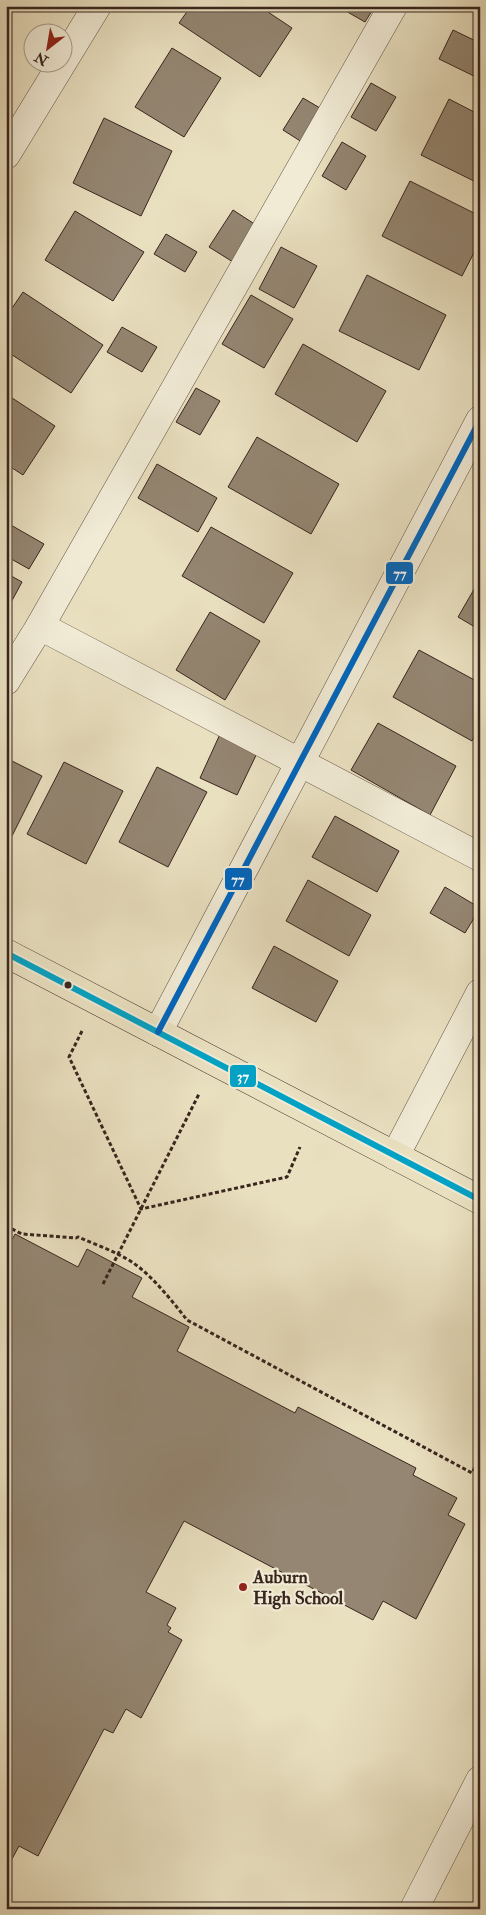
<svg xmlns="http://www.w3.org/2000/svg" width="486" height="1915" font-family="'IM FELL Double Pica',serif">
  <style>
    .building { fill: #948672; stroke: #38251e }
    .lines { fill: none; stroke-linecap: round; stroke-linejoin: round }
    .minor-casing { stroke: #645446; stroke-width: 29 }
    .major-casing { stroke: #38251e; stroke-width: 29 }
    .path { stroke: #38251e; stroke-width: 3; stroke-dasharray: 4 2.5; stroke-linecap: butt }
    .minor { stroke: #f1ebd6; stroke-width: 28 }
    .major { stroke: #e9e0c0; stroke-width: 28 }
    .bus-1-casing { stroke: #f1ebd6; stroke-width: 10 }
    .bus-2-casing { stroke: #f1ebd6; stroke-width: 10 }
    .bus-1 { stroke: #03a2c5; stroke-width: 6 }
    .bus-2 { stroke: #0065bd; stroke-width: 6 }
    .bus-dot { fill: #38251e; stroke: #f1ebd6; stroke-width: 2 }
    .poi-dot { fill: #8f2418; stroke: #f1ebd6; stroke-width: 2 }
    .labels { text-anchor: middle; dominant-baseline: central; stroke-width: 4.5; stroke-linejoin: round; paint-order: stroke }
    .poi-label { font-size: 18px; font-weight: bold; fill: #38251e; stroke: #f1ebd6; text-anchor: start }
    .line-badge { stroke: #f1ebd6; stroke-width: 2 }
    .badge-label { font-size: 14px; text-anchor: middle; font-weight: bold; fill: #fff }
  </style>
  <rect width="100%" height="100%" fill="#e9e0c0"/>
  <filter id="stains"><feTurbulence type="fractalNoise" baseFrequency=".004" numOctaves="4"/><feColorMatrix values="0 0 0 0 .2 0 0 0 0 .09 0 0 0 0 .02 0 0 0 .5 -.17"/></filter>
  <radialGradient id="worn" r=".72"><stop offset=".6" stop-color="#630" stop-opacity="0"/><stop offset="1" stop-color="#630" stop-opacity=".3"/></radialGradient>
  <g class="building">
    <polygon points="191,6 259,6 292,28 260,77 179,23"/>
    <polygon points="337,6 375,6 365,22"/>
    <polygon points="453,30 480,43 478,78 439,59"/>
    <polygon points="172,48 221,78 184,137 135,107"/>
    <polygon points="371,83 396,97 376,131 351,117"/>
    <polygon points="303,98 325,111 305,144 283,130"/>
    <polygon points="449,99 480,115 480,184 421,155"/>
    <polygon points="104,118 172,151 141,216 73,183"/>
    <polygon points="342,142 366,156 346,190 322,176"/>
    <polygon points="410,181 480,216 480,241 462,276 382,236"/>
    <polygon points="233,210 256,225 233,262 209,247"/>
    <polygon points="75,211 144,252 113,301 45,260"/>
    <polygon points="166,234 197,252 185,272 154,254"/>
    <polygon points="281,247 317,266 294,308 259,289"/>
    <polygon points="367,275 446,315 419,370 339,331"/>
    <polygon points="23,292 103,345 71,393 6,351 6,317"/>
    <polygon points="251,295 293,319 264,368 222,344"/>
    <polygon points="122,327 157,347 142,372 107,352"/>
    <polygon points="303,344 386,391 357,442 275,394"/>
    <polygon points="196,388 220,401 200,435 176,422"/>
    <polygon points="6,394 55,426 23,475 6,464"/>
    <polygon points="257,437 339,484 311,534 228,487"/>
    <polygon points="157,464 217,498 198,532 138,498"/>
    <polygon points="9,524 44,544 29,569 6,556 6,528"/>
    <polygon points="211,527 293,573 264,623 182,576"/>
    <polygon points="6,573 22,582 8,608 6,607"/>
    <polygon points="480,579 480,630 458,617"/>
    <polygon points="210,612 260,641 225,700 176,670"/>
    <polygon points="419,650 480,683 480,726 472,741 393,697"/>
    <polygon points="378,723 456,766 430,815 351,770"/>
    <polygon points="221,732 259,749 237,795 200,778"/>
    <polygon points="6,758 42,776 8,844 6,843"/>
    <polygon points="64,762 123,791 86,864 27,834"/>
    <polygon points="157,767 207,792 168,867 119,842"/>
    <polygon points="335,816 399,851 377,892 312,857"/>
    <polygon points="308,880 371,915 349,956 286,921"/>
    <polygon points="445,887 480,908 465,933 430,913"/>
    <polygon points="274,946 338,981 316,1022 252,988"/>
    <polygon points="15,1234 78,1267 87,1249 142,1278 132,1297 189,1327 177,1351 295,1413 298,1407 416,1468 413,1475 457,1498 448,1515 465,1524 416,1619 383,1601 373,1620 184,1521 146,1592 176,1608 167,1625 171,1628 168,1632 182,1640 141,1718 126,1709 113,1733 104,1729 38,1856 19,1846 6,1870 6,1252"/>
  </g>
  <g class="lines">
    <defs>
      <g id="minor">
        <polyline points="6,155 97,6"/>
        <polyline points="40,626 480,857"/>
        <polyline points="6,681 40,626 393,6"/>
        <polyline points="158,1032 480,420"/>
        <polyline points="395,1156 480,993"/>
        <polyline points="414,1909 480,1780"/>
      </g>
      <polyline id="major" points="6,953 480,1200"/>
    </defs>
    <use href="#minor" class="minor-casing"/>
    <use href="#major" class="major-casing"/>
    <g class="path">
      <polyline points="82,1031 69,1057 141,1209 287,1177 300,1147"/>
      <path d="M6 1226 22 1234 76 1238 78 1237C99 1246 123 1254 140 1268 158 1283 173 1302 187 1320L472 1473 480 1458"/>
      <polyline points="103,1284 199,1094"/>
    </g>
    <use href="#minor" class="minor"/>
    <use href="#major" class="major"/>
    <defs>
      <polyline id="bus-1" points="6,953 480,1200"/>
      <polyline id="bus-2" points="158,1032 480,420"/>
    </defs>
    <use href="#bus-1" class="bus-1-casing"/>
    <use href="#bus-2" class="bus-2-casing"/>
    <use href="#bus-1" class="bus-1"/>
    <use href="#bus-2" class="bus-2"/>
  </g>
  <circle class="bus-dot" cx="68" cy="985" r="4.5"/>
  <circle class="poi-dot" cx="243" cy="1587" r="5"/>
  <g class="labels">
    <g class="poi-label">
      <text x="253" y="1577">Auburn<tspan x="253" dy="21">High School</tspan></text>
    </g>
  </g>
  <g class="line-badge">
    <rect x="385" y="561" width="29" height="24" rx="5" fill="#0065bd"/>
    <rect x="224" y="867" width="29" height="24" rx="5" fill="#0065bd"/>
    <rect x="229" y="1064" width="28" height="24" rx="5" fill="#03a2c5"/>
  </g>
  <g class="badge-label">
    <text x="400" y="578">77</text>
    <text x="238" y="884">77</text>
    <text x="243" y="1081">37</text>
  </g>
  <rect width="486" height="1915" fill="none" stroke="#e9e0c0" stroke-width="25"/>
  <rect x="8" y="8" width="471" height="1900" fill="none" stroke="#38251e" stroke-width="2.5"/>
  <rect x="12" y="12" width="461" height="1890" fill="none" stroke="#38251e"/>
  <g transform="translate(48 48) rotate(211)"><circle r="24" fill="#f1ebd6" stroke="#a79c8c"/>
  <path d="M0-4L9 19L0 12L-9 19Z" fill="#8f2418"/>
  <text y="-8" font-size="14" font-weight="bold" text-anchor="middle" fill="#38251e">N</text>
  </g>
  <rect width="100%" height="100%" filter="url(#stains)"/>
  <rect width="100%" height="100%" fill="url(#worn)"/>
</svg>
